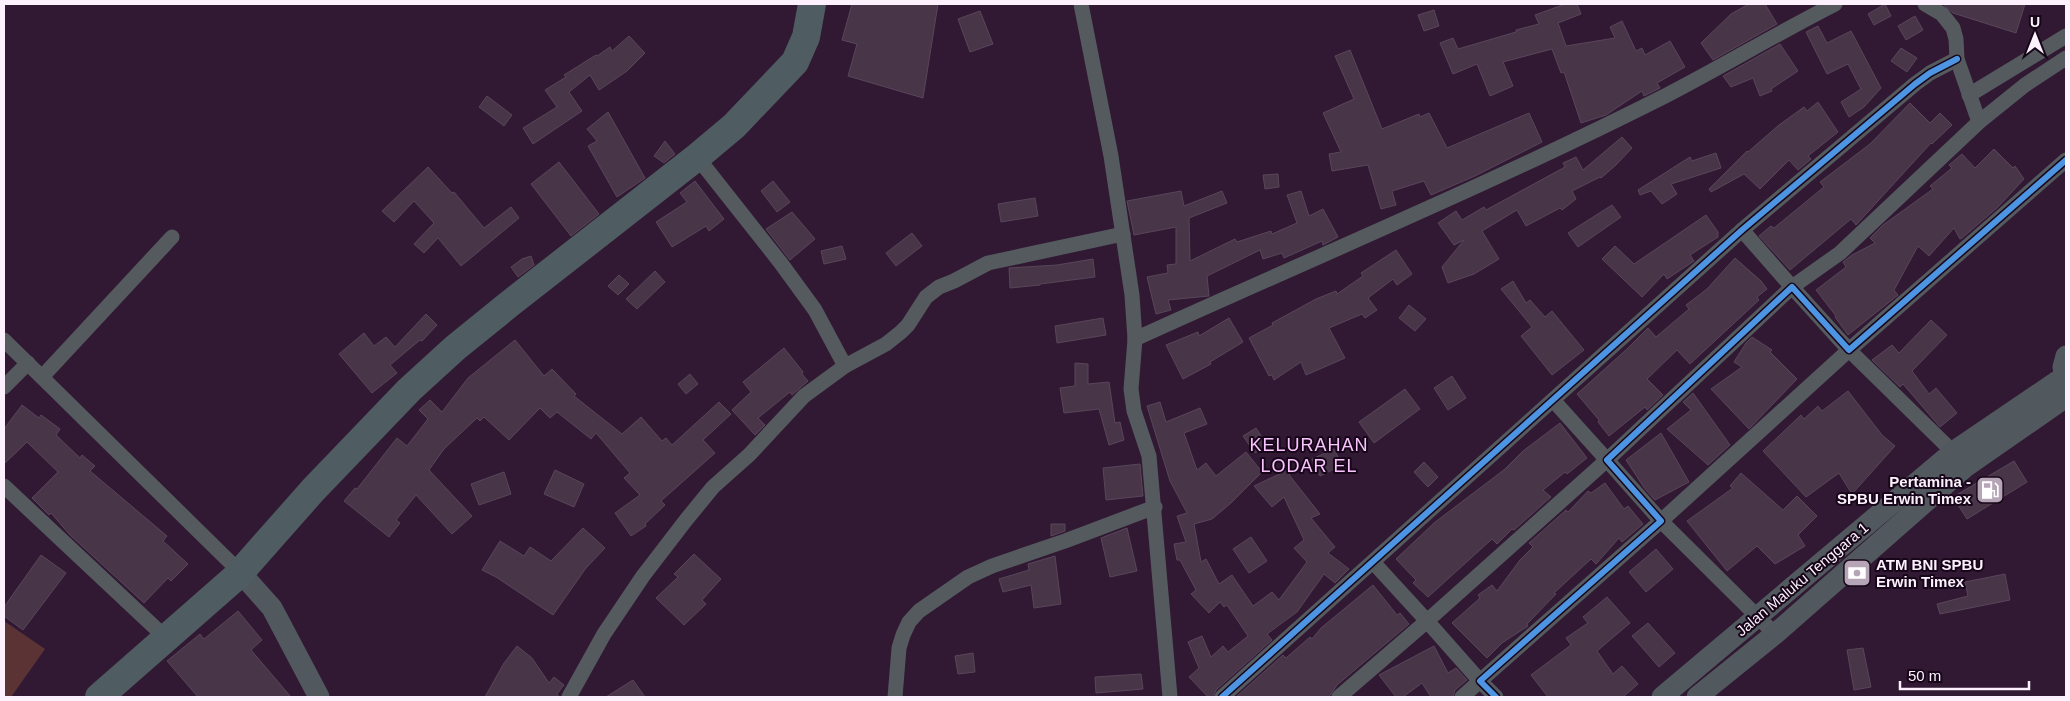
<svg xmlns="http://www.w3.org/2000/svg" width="2070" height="701" font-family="Helvetica,sans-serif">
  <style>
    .green { fill: #5b3335 }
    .building { fill: #483548; stroke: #59465b }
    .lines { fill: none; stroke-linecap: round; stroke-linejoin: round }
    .street { stroke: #555a5f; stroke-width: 15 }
    .secondary { stroke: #51595f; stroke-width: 21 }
    .highway { stroke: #4f5d63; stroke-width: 28 }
    .cycleway-casing { stroke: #170619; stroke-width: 9 }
    .cycleway { stroke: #4d94e3; stroke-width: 6 }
    .labels { text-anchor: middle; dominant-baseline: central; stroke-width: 4; stroke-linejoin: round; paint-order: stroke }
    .poi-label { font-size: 15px; font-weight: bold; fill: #fcf1fc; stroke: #170619; text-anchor: end }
    .street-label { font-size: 15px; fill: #fcf1fc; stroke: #170619 }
    .quarter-label { font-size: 18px; letter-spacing: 1px; fill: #f9c4fe; stroke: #170619 }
  </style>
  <rect width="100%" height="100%" fill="#311933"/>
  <polygon class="green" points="4,621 45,649 11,697 4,697"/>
  <g class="building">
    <polygon points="852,4 938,4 923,98 848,76 857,44 842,40"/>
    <polygon points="1565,4 1577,4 1581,14 1558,23 1566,46 1615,38 1610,27 1622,21 1636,51 1642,48 1645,55 1670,41 1685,67 1657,83 1660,88 1644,96 1642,91 1606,115 1581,123 1564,72 1561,73 1552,49 1503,62 1513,86 1490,96 1477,64 1453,74 1440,43 1453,38 1458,49 1516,32 1516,30 1539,24 1535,15"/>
    <polygon points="1749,4 1765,4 1777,24 1713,60 1701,43 1731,14"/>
    <polygon points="1885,4 1891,16 1874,25 1868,14"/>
    <polygon points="1943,4 2025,4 2016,33 1953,13"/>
    <polygon points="1434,10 1439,26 1424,31 1418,15"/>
    <polygon points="980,11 993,44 970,52 958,19"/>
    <polygon points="1915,16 1923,30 1906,40 1898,26"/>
    <polygon points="1818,26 1827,43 1851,31 1881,88 1864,107 1849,117 1841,102 1861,89 1848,64 1827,74 1806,32"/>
    <polygon points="629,36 645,53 627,71 599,90 590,75 569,92 582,111 533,144 523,128 557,107 545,90 566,77 564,75 596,55 597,56 610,47 612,51"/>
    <polygon points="1780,44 1798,71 1771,89 1772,91 1760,96 1753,78 1731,87 1723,76"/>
    <polygon points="1901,48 1917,58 1907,72 1891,61"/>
    <polygon points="1350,50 1382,129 1419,114 1420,117 1429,113 1447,148 1529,113 1542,142 1475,176 1431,195 1424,181 1392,191 1396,205 1381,209 1368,165 1332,171 1329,154 1341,152 1323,113 1354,99 1335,56"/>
    <polygon points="487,96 512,115 504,126 479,107"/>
    <polygon points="1818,102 1838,132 1808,156 1811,159 1798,170 1789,160 1760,189 1744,174 1711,192 1709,189 1747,151 1748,152 1779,125 1804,107 1807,111"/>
    <polygon points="1910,103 1930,123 1940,113 1952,125 1932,144 1931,143 1856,225 1851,219 1790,270 1759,236 1771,226 1774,228 1824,187 1820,182 1870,144"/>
    <polygon points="608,112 645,178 617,197 588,146 597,141 587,129"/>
    <polygon points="1622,137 1632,148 1616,165 1601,178 1600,177 1572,191 1576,199 1562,210 1560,208 1526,226 1517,210 1482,231 1499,259 1474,274 1448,283 1442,267 1464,240 1454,245 1438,223 1456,211 1462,220 1484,207 1486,210 1565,167 1563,163 1576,157 1583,170"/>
    <polygon points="665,141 675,154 664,163 654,156"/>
    <polygon points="1994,149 2013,168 2015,166 2024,179 1998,207 1962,238 1960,239 1954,228 1929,256 1918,246 1894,290 1898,295 1848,335 1835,317 1836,316 1816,290 1846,267 1843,262 1852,255 1875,243 1870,238 1883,225 1933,189 1930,186 1952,168 1949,165 1962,154 1975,168"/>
    <polygon points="1716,153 1721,168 1671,184 1677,194 1662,204 1651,191 1640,195 1638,190 1690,157 1692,161"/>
    <polygon points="559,162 599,214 571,236 531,184"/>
    <polygon points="428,167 452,193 454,192 484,228 511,207 519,218 461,266 438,238 424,253 414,244 434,223 414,201 394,222 382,211"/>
    <polygon points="1278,174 1279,187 1265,189 1263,175"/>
    <polygon points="695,181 724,219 709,231 706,226 672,247 656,222 687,202 680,193"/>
    <polygon points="773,181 790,202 777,212 761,191"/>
    <polygon points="1181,191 1184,206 1222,191 1227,203 1189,218 1190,261 1235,239 1237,242 1271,231 1272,234 1297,223 1287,195 1301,191 1309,216 1323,209 1338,237 1323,245 1322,241 1284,258 1282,253 1263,259 1260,250 1207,276 1209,296 1168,300 1171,310 1156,314 1147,277 1168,273 1167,265 1176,264 1176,227 1134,235 1127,201"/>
    <polygon points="1035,198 1038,216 1001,222 998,204"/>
    <polygon points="1612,205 1621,217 1578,247 1568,233"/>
    <polygon points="792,212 815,239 790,260 766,229"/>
    <polygon points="1706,215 1718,232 1718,237 1690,255 1694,261 1667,279 1664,274 1642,297 1602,259 1615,246 1634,264"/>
    <polygon points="912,233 922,246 896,266 886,253"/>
    <polygon points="842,246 846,259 824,264 821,251"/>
    <polygon points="1396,250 1412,274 1397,285 1393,279 1368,298 1377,310 1365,318 1362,314 1329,328 1345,358 1306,375 1301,362 1274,380 1272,375 1269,376 1249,338 1273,325 1272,323 1316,299 1336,291 1337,294 1363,276 1361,273"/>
    <polygon points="531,256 534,265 518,277 511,267 522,259"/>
    <polygon points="1735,258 1761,281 1767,289 1757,297 1759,300 1690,364 1677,350 1647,379 1663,395 1647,410 1645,407 1609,436 1598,422 1599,420 1577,394 1628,348 1648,328 1656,337 1689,309 1686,305 1707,289"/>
    <polygon points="1093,259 1095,277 1040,284 1040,285 1010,288 1009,268 1057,265"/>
    <polygon points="655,271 665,282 637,309 626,299"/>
    <polygon points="619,275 629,284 618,295 608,286"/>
    <polygon points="1513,281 1526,303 1530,300 1545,317 1552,311 1584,350 1552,375 1521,336 1532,327 1501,289"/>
    <polygon points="1409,305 1426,319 1415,331 1399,318"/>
    <polygon points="426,314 437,325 422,341 420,340 390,365 397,373 372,393 339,354 364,333 374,346 386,337 395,347"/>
    <polygon points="1103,318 1106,335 1057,343 1055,326"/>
    <polygon points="1229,318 1243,342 1210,362 1211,364 1183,379 1166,345 1198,332 1199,336"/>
    <polygon points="1931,320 1947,335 1912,371 1929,394 1936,388 1957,413 1940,427 1903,384 1900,387 1872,360 1892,345 1899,353"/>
    <polygon points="1752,337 1772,350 1770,352 1797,379 1749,429 1711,389 1742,367 1734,362 1746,343"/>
    <polygon points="515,340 544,376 552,369 576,394 574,396 622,434 641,417 662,441 666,438 672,445 719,402 731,414 703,440 715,453 661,501 665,505 645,524 646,526 631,536 615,513 640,495 624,478 630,473 596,433 591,439 557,412 550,418 540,408 509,440 484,417 480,421 477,418 444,449 429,470 472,516 452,534 416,495 396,520 400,523 389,537 344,501 355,488 357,489 397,438 407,446 428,419 419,410 430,400 442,412 468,378"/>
    <polygon points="784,348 803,372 802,374 808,381 792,395 790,392 758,418 765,425 755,435 732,410 751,392 743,382"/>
    <polygon points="1075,363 1088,364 1088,384 1109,382 1115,423 1120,422 1124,440 1109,445 1099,409 1064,413 1060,388 1075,386"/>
    <polygon points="690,374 698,384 686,394 678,384"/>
    <polygon points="1452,376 1466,398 1448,410 1434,388"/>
    <polygon points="1405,389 1420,409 1374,443 1359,422"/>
    <polygon points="1848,391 1882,435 1895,446 1852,494 1839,473 1806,497 1763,451 1801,415 1804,419 1818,406 1822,411"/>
    <polygon points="1693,393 1730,445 1708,465 1667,429 1691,410 1683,402"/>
    <polygon points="1160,402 1166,422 1200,408 1207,424 1184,433 1197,470 1206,463 1216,476 1246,452 1262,472 1231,503 1212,519 1194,524 1201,562 1206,559 1219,584 1232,575 1253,606 1272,592 1279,600 1307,562 1294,548 1304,540 1284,497 1272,507 1254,486 1288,470 1290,476 1320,514 1311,518 1335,547 1328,553 1349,569 1335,583 1324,574 1297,612 1267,634 1272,640 1216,690 1213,697 1208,697 1189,677 1199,668 1188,642 1202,636 1211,657 1223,646 1228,652 1248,636 1227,605 1224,607 1220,602 1209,613 1191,594 1196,590 1180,560 1177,560 1174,544 1186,542 1177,516 1187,513 1170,481 1147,406"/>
    <polygon points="22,405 39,418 41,415 60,429 56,435 80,458 82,455 95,466 90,471 167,536 163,541 188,564 171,581 168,578 144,603 70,535 51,513 49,515 32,498 58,472 27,442 4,464 4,429"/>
    <polygon points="1560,423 1587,458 1567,474 1565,472 1543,490 1551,497 1514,530 1512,529 1497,544 1492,539 1428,597 1413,583 1416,580 1396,559 1434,523 1505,469 1523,451"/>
    <polygon points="1256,428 1267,445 1255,453 1243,436"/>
    <polygon points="1661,433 1689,482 1655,500 1645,489 1626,460"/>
    <polygon points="1334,449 1342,465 1320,476 1312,459"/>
    <polygon points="2014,461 2027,482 1967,519 1953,497"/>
    <polygon points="1424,462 1438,477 1428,487 1414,472"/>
    <polygon points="1140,464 1143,496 1106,500 1103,468"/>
    <polygon points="555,470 584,484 574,507 544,494"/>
    <polygon points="504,472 511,494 479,505 471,484"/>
    <polygon points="1741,473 1783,510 1797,496 1817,516 1798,535 1805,546 1775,564 1757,546 1727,571 1687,521 1733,488 1730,486"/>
    <polygon points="1605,483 1624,509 1628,506 1643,524 1622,542 1619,538 1596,564 1591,559 1554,593 1556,594 1527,624 1528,626 1502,643 1487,658 1452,623 1480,598 1478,595 1492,585 1497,591 1520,560 1533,547 1529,543 1566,510 1568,512 1588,491 1591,493"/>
    <polygon points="1051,524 1065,524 1065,531 1051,536"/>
    <polygon points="583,528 605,548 586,568 553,615 496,577 482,570 500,541 524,556 530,547 551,561"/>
    <polygon points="1127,528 1137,571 1110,577 1101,538"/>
    <polygon points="1251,537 1267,561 1249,573 1233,549"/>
    <polygon points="1656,549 1673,569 1646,592 1629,572"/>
    <polygon points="694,554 721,579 702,600 706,604 684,625 656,598 678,577 674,574"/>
    <polygon points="41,555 66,573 23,630 4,616 4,607"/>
    <polygon points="1055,556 1061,604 1034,608 1031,585 1003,592 999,579 1029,570 1028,564"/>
    <polygon points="2005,574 2010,600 1940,614 1937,604 1968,596 1965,582"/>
    <polygon points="1373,585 1397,615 1400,613 1409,624 1337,685 1329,697 1236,697 1283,655 1286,658 1310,637 1312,639 1321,628"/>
    <polygon points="1607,597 1630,623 1597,651 1613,674 1622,666 1638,684 1623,697 1548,697 1531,675 1571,645 1566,638 1588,623 1583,617"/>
    <polygon points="238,611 262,640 251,650 291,697 198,697 167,661 200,634 204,639"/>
    <polygon points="1648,623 1675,653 1659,667 1632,636"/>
    <polygon points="517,646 532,658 549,683 554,677 564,685 557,694 559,697 485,697 504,663"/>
    <polygon points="1434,646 1448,673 1456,668 1467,680 1455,690 1453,697 1431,697 1422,683 1403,697 1396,697 1379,675"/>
    <polygon points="1863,648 1871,687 1854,690 1847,650"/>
    <polygon points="973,653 975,672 958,674 955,656"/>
    <polygon points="1141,674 1143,689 1096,693 1095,677"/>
    <polygon points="633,680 645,697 606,697"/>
  </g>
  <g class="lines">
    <g class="street">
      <polyline points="1081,4 1111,156 1132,295 1135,339 1131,389 1134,411 1149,456 1170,697"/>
      <polyline points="1969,95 2066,36"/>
      <polyline points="1979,122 2025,85 2066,58"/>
      <polyline points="697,157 780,262 815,310 845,366"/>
      <polyline points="1742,230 1792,287 1840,253 1979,122 1957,59 1956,39 1953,28 1942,14 1925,4"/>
      <path d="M1135 339C1313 258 1493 183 1667 95 1723 66 1778 33 1835 4"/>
      <polyline points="4,340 240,572"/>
      <polyline points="42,377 172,237"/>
      <polyline points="4,387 28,363"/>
      <polyline points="4,486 166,638"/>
      <polyline points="1373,562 1427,621 1607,460 1553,400"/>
      <polyline points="1775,634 1661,521 1849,350 1953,452"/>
      <polyline points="569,697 604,634 643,576 686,520 713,487 749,455 804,396 845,366 886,344 901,332 908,325 926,297 939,287 954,281 988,263 1123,234"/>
      <polyline points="895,697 899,648 903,635 909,622 919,611 968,577 992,566 1065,541 1155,507"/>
      <polyline points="1222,697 1742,230 1915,84 1930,73 1957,59"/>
      <polyline points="1339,697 1427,621 1480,681 1462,697"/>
      <polyline points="1496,697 1480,681 1661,521 1607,460 1792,287 1849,350 2066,160"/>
    </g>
    <g class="secondary">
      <polyline points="2066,356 2063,367 2066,378"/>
      <polyline points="240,572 272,608 319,697"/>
      <polyline points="1662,697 1953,452 2065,376"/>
      <polyline points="1697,697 1775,634 1964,468 2066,397"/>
    </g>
    <polyline class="highway" points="99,697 237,576 313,490 409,390 455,348 508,305 697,157 734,126 795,62 806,37 812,4"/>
    <defs>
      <g id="cycleway">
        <polyline points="1222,697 1742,230 1915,84 1930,73 1957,59"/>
        <polyline points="1496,697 1480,681 1661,521 1607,460 1792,287 1849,350 2066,160"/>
      </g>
    </defs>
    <use href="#cycleway" class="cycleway-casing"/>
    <use href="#cycleway" class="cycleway"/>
  </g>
  <defs>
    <symbol id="fuel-square" viewBox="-11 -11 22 22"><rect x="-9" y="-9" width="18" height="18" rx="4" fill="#b5a5b6" stroke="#170619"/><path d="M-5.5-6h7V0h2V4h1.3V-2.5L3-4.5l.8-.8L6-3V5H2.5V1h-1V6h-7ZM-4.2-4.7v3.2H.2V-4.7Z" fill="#fff"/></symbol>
    <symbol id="bank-square" viewBox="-11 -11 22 22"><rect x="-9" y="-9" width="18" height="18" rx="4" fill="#b5a5b6" stroke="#170619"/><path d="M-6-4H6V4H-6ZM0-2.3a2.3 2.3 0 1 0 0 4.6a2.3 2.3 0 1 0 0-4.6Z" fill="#fff"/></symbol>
  </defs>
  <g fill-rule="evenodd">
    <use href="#fuel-square" x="1974" y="474" width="32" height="32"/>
    <use href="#bank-square" x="1841" y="557" width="32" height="32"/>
  </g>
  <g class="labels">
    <g class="poi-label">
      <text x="1971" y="481">Pertamina -<tspan x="1971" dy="17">SPBU Erwin Timex</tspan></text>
      <text x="1876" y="564" text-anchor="start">ATM BNI SPBU<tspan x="1876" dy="17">Erwin Timex</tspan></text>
    </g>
    <g class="street-label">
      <text transform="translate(1802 579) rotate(-40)">Jalan Maluku Tenggara 1</text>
    </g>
    <g class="quarter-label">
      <text x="1309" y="445">KELURAHAN<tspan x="1309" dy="21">LODAR EL</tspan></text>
    </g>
  </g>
  <rect width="2070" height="701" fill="none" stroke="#fcf1fc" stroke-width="10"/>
  <g transform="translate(2035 35)" stroke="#170619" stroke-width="4" paint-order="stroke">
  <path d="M0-4L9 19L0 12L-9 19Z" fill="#fcf1fc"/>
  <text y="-8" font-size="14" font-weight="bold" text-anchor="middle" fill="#fcf1fc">U</text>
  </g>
  <path d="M1900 681v8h129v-8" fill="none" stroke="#fcf1fc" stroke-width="2.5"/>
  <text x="1908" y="681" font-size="15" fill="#fcf1fc" stroke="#170619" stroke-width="4" paint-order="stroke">50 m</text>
</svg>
